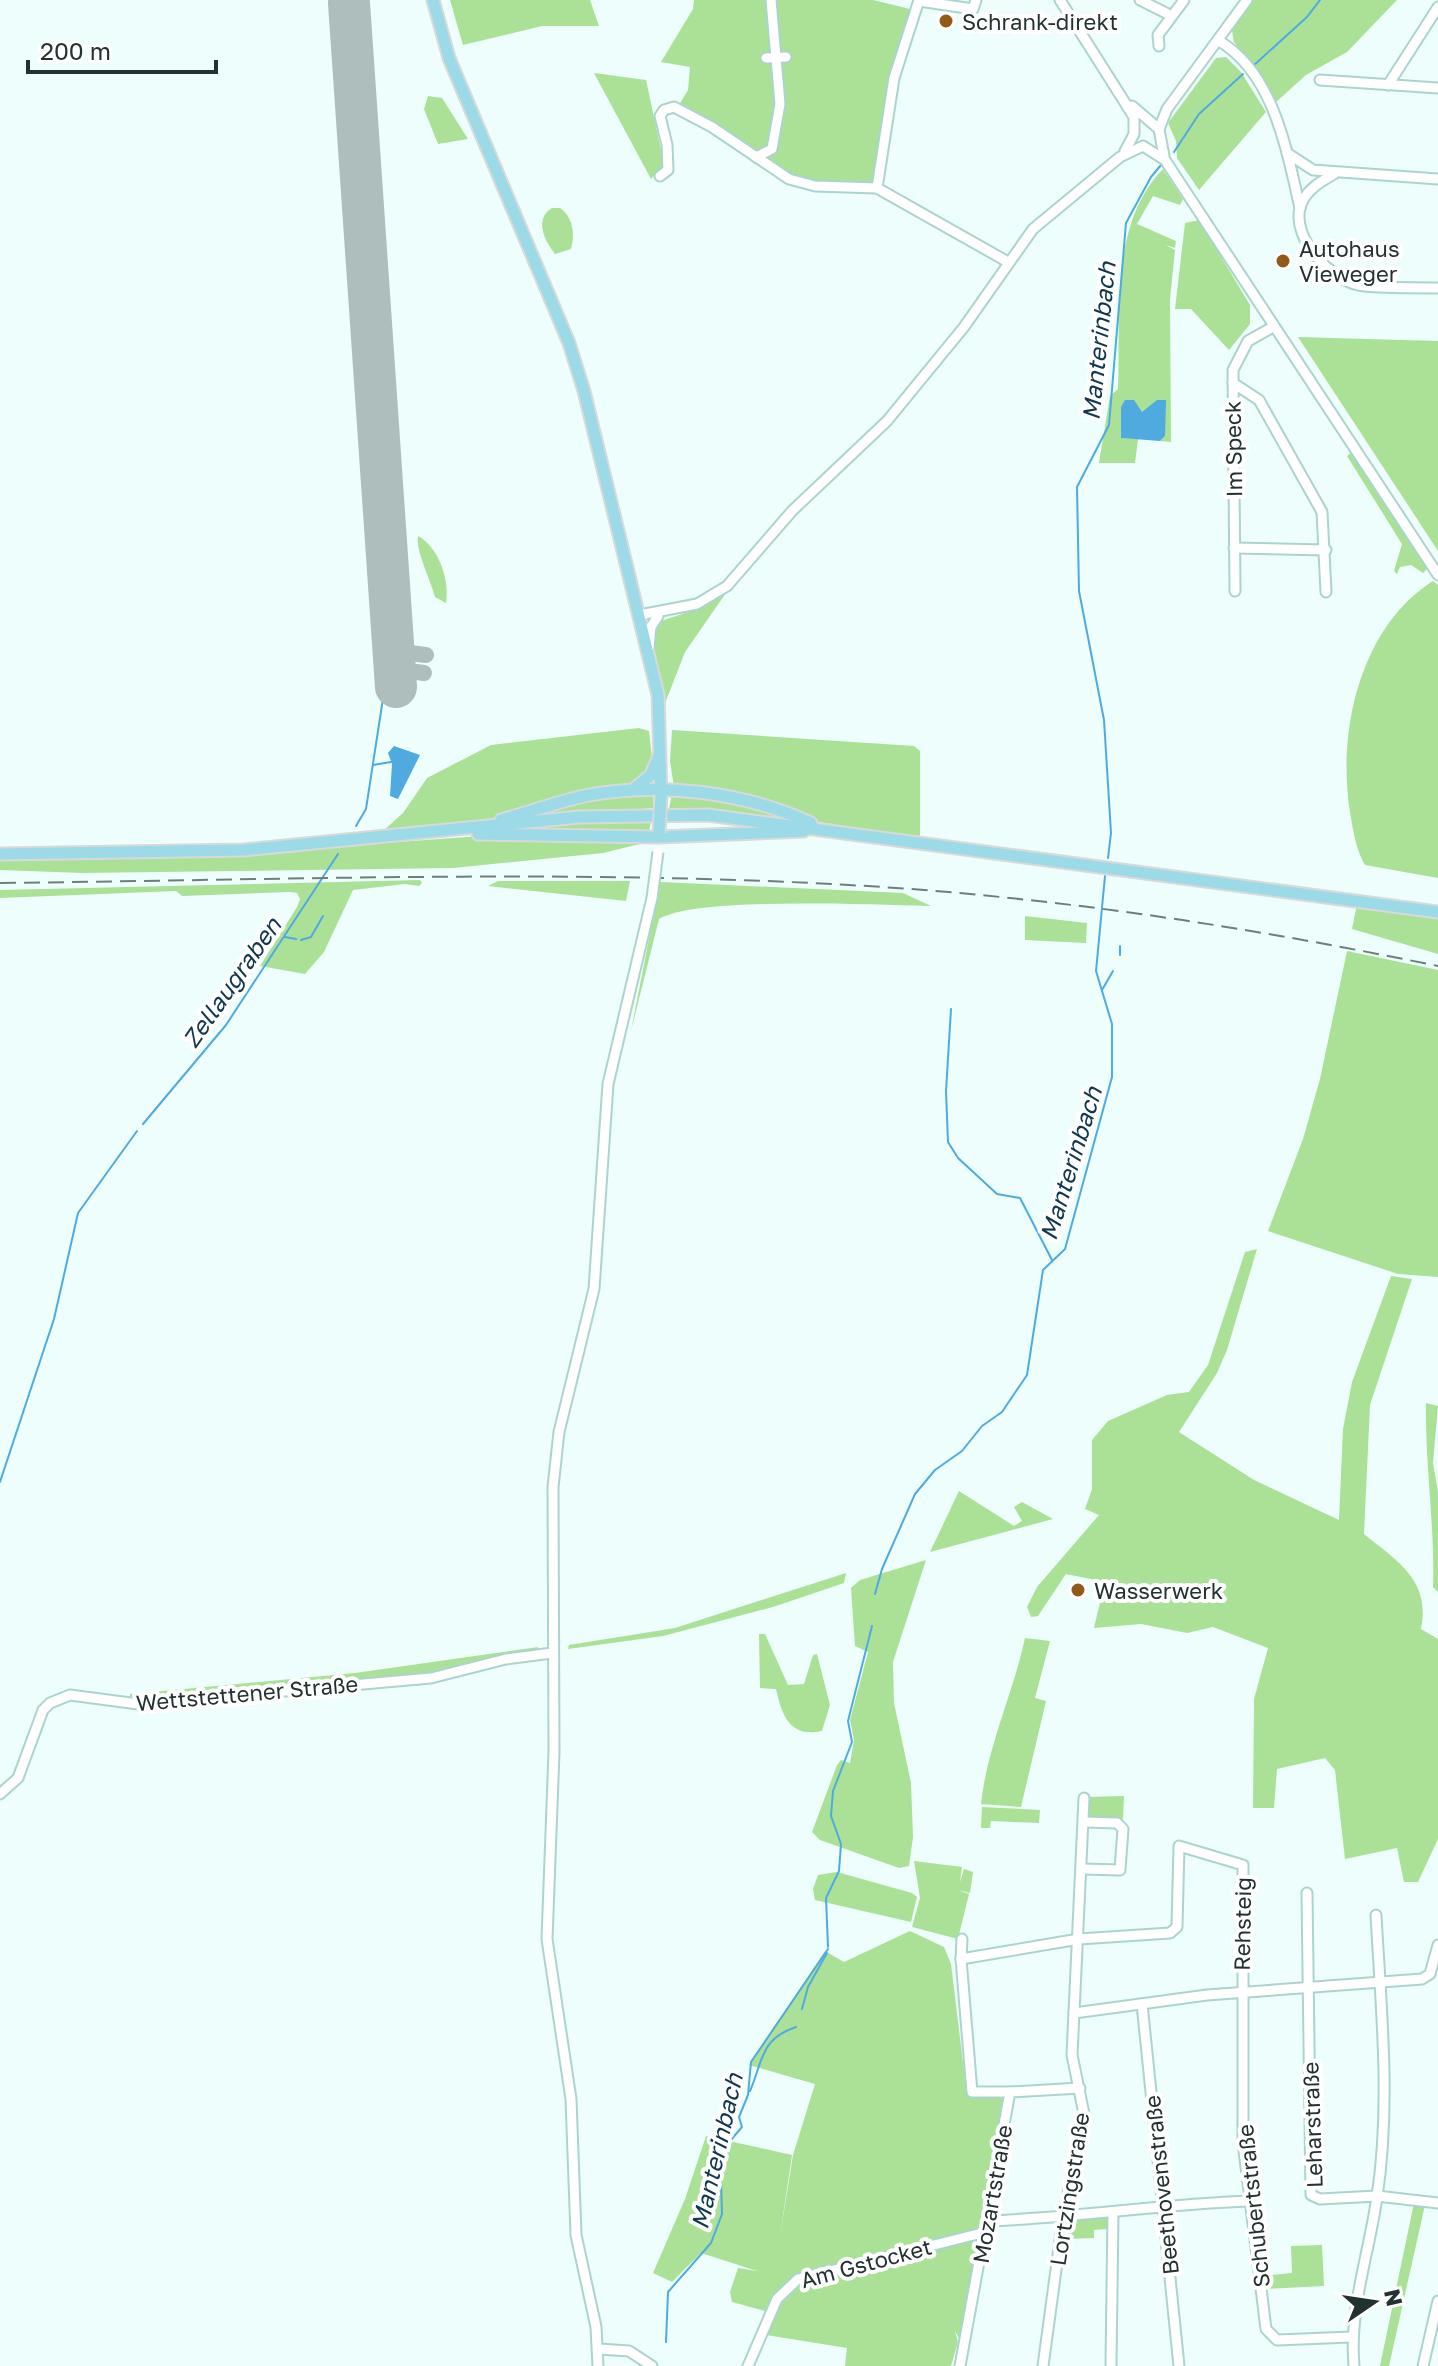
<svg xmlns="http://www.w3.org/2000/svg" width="1438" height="2366" font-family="'Golos Text',sans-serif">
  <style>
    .green { fill: #aae197 }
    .water { fill: #4faae0 }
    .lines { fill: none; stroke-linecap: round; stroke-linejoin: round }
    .stream { stroke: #4faae0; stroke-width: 2 }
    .taxiway { stroke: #aebebc; stroke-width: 16 }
    .runway { stroke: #aebebc; stroke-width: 42 }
    .minor-casing { stroke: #acd4cf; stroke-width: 13 }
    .major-casing { stroke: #d7dada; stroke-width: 15 }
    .minor { stroke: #fff; stroke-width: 9 }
    .major { stroke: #9bdae6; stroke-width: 11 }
    .rail { stroke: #6e7e7c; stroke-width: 2; stroke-dasharray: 16 8; stroke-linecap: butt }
    .minor-bridge-casing { stroke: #acd4cf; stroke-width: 13; stroke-linecap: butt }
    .major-bridge-casing { stroke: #d7dada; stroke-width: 15; stroke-linecap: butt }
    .minor-bridge { stroke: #fff; stroke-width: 9 }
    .major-bridge { stroke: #9bdae6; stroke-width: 11 }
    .poi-dot { fill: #935917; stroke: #fff; stroke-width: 3 }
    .labels { text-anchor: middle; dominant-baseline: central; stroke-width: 8; stroke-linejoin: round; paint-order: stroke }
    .poi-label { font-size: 22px; fill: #223230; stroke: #fff; text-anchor: start }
    .street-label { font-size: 22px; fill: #223230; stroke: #fff }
    .water-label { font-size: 24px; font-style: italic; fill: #0f374d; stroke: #fff }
  </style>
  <rect width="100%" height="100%" fill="#eefefc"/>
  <g class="green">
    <polygon points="450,0 590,0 599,26 542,26 463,45"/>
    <polygon points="694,0 873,0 910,9 872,183 811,181 788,172 724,129 679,105 688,90 690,67 661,62 693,9"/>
    <polygon points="1253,0 1397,0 1347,52 1306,75 1275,103 1234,42 1232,31"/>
    <polygon points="1226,57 1241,72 1266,112 1199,190 1177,158 1176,141 1168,123 1216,58"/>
    <polygon points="594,73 646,80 664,164 651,179"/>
    <polygon points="428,96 442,98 468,139 438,144 424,109"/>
    <path d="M1163 169 1183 199 1180 205 1153 196 1137 224 1176 241 1175 248 1166 245 1175 250 1170 299 1171 442 1160 441 1165 436 1152 407 1142 412 1122 438 1138 439 1135 463H1099L1110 396 1118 389C1121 317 1109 224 1163 169Z"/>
    <path d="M552 208H560C573 217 575 234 571 249L555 254C544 240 534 219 552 208Z"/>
    <polygon points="1199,220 1250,305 1250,324 1229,350 1191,309 1175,309 1185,223"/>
    <polygon points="1298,337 1438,341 1438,552 1438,551"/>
    <polygon points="1351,453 1428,568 1423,573 1411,565 1400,567 1397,574 1394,571 1402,544 1347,456"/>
    <path d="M418 536C439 547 450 581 446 603L435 597C431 581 415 549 418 536Z"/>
    <path d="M1433 581 1438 585V878L1365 865C1356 850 1353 830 1350 812 1337 732 1360 627 1433 581Z"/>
    <polygon points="728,590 685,652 664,706 652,638 658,622 706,606"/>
    <polygon points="639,728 649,731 652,758 648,773 637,782 589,791 493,819 382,832 403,813 427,778 491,745"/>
    <polygon points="672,730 914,746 920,751 920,839 814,821 674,787 670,761"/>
    <polygon points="653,792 653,808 506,821 576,801"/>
    <polygon points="672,793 725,799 801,821 735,812 669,809"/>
    <polygon points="652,816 649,832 486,830"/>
    <polygon points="481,836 640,839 640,844 603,853 453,868 82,873 0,870 0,858 188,857"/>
    <polygon points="420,880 422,883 419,886 405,884 353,890 324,952 305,974 260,966 297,907 300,899 297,893 290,892 182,896 176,891 0,898 0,890"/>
    <polygon points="498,881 630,881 626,901 488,886"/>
    <path d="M660 882 903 893 931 906C880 905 695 896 659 919L631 1031Z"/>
    <polygon points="1357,904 1438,916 1438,954 1352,929"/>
    <polygon points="1025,916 1087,923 1086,943 1025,940"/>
    <polygon points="1347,951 1438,970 1438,1277 1398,1274 1268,1231 1303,1139 1320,1079"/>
    <path d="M1257 1249 1227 1350 1217 1373 1179 1432 1254 1480 1339 1520 1343 1429 1352 1382 1391 1276 1412 1279 1370 1405 1364 1534C1397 1561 1431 1580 1421 1629L1438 1639V1839L1418 1882H1404L1397 1848 1345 1859 1335 1770 1325 1758 1277 1769 1274 1808H1253L1254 1699 1268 1648 1213 1627 1187 1633 1141 1624 1094 1628 1105 1582 1066 1574 1038 1616 1031 1617 1027 1607 1037 1587 1099 1515 1085 1509 1092 1489V1440L1108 1421 1167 1395 1189 1392 1208 1365 1245 1252Z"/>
    <path d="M1426 1403 1438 1406 1433 1463 1438 1492V1592L1433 1587C1435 1525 1425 1465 1426 1403Z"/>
    <polygon points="959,1491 1014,1526 1022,1521 1014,1507 1022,1502 1053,1519 930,1552"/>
    <polygon points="926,1560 893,1662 894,1703 911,1783 913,1837 909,1866 899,1868 820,1840 812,1832 837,1765 841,1760 850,1763 854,1740 850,1720 868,1652 855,1646 851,1588 860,1580"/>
    <polygon points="846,1573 844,1583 773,1607 663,1636 568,1649 569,1645 675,1628"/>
    <path d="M759 1634H765L788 1685 804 1684 813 1655 817 1654 830 1705 822 1731C790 1738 782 1716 776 1689L760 1688Z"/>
    <path d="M1025 1638 1050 1641 1035 1698 1046 1701 1021 1807 981 1804C987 1747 1013 1694 1025 1638Z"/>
    <polygon points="538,1647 538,1651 442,1674 130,1701 130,1694 355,1673"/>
    <polygon points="1124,1796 1123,1819 1086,1818 1087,1797"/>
    <polygon points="982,1807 1040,1810 1039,1823 991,1821 990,1828 981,1828"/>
    <polygon points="914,1861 962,1867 960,1882 964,1869 973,1872 970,1893 958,1890 969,1894 958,1939 912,1927 920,1898"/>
    <polygon points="837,1872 912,1893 917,1897 911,1922 815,1900 813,1889 818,1875"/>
    <polygon points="910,1931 944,1947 951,1964 967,2095 1005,2094 982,2229 802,2273 780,2289 765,2311 732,2302 730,2292 738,2268 757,2271 701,2253 672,2282 653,2273 685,2199 706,2136 792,2155 780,2236 793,2155 815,2084 749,2065 825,1951 844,1962"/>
    <polygon points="1414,2203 1425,2205 1389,2366 1380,2366"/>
    <polygon points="1108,2216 1108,2229 1094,2230 1094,2238 1066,2239 1066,2221"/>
    <polygon points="982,2235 961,2342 955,2331 958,2342 951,2366 845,2366 847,2348 766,2335 784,2298 801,2283"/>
    <polygon points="1322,2245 1324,2286 1264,2289 1263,2276 1292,2273 1291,2246"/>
  </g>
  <g class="water">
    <polygon points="1125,400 1134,400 1142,412 1157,400 1166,400 1165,436 1160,441 1121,438 1121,407"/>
    <polygon points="394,746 420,755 398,799 390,796 392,764 388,753"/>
  </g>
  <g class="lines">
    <g class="stream">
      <polyline points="1253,66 1307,17 1320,0"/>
      <polyline points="1174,152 1199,114 1243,74"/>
      <polyline points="373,765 391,762"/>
      <polyline points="356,826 366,809 384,692"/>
      <polyline points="1108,858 1111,833 1104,720 1079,591 1077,487 1109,425 1126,223 1151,177 1161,165"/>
      <polyline points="285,937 296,939"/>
      <polyline points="301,940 311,937 323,916"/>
      <polyline points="1120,946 1120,955"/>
      <polyline points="1102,990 1113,971"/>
      <polyline points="951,1009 946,1091 948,1142 958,1158 997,1194 1020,1198 1052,1260"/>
      <polyline points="143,1124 226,1025 338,854"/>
      <polyline points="0,1482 54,1319 78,1213 137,1131"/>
      <polyline points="875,1594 882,1569 915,1494 935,1470 962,1451 982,1426 1002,1412 1027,1375 1043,1270 1065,1249 1112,1077 1112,1024 1096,971 1105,876"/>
      <polyline points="828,1947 826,1898 839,1871 841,1844 831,1816 833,1791 852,1742 848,1721 872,1626"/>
      <polyline points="802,2009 808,1987 827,1953"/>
      <path d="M750 2091C763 2061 760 2039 796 2027"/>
      <polyline points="666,2342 668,2292 711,2243 722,2214 721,2181 730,2141 742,2127 739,2117 748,2095 751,2062 828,1949"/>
    </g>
    <g class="taxiway">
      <polyline points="394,651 426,655"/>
      <polyline points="395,669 424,673"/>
    </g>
    <polyline class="runway" points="349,3 396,687"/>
    <defs>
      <g id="minor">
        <polyline points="1060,0 1134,117 1134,134 1125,151"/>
        <polyline points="1140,0 1170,15"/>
        <polyline points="919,1 973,9 976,0"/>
        <path d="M1219 41C1274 73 1287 152 1300 208"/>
        <polyline points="1159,46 1158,35 1184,0"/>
        <polyline points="766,58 786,57"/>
        <polyline points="1320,80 1438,88"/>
        <polyline points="1388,85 1438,7"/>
        <polyline points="1132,106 1159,129"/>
        <polyline points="1287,153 1313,170 1438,179"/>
        <polyline points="1164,156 1159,129 1167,109 1247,0"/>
        <polyline points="756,157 772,149 780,104 771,0"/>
        <path d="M1334 174C1320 182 1304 191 1300 208 1292 238 1330 279 1358 285 1383 289 1412 287 1438 288"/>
        <polyline points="660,176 668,170 667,145 660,116 664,110 674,107 712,127 789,179 815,186 877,188 1008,262"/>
        <polyline points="877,188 894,78 919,0"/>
        <polyline points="1233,383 1259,400 1322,512 1326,592"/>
        <polyline points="1234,548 1326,550"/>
        <polyline points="1235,591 1233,370 1248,341 1273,327"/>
        <polyline points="640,618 645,614 697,604 727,586 792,511 887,421 964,327 1033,229 1120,157 1143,146 1165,160 1438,575"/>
        <polyline points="649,647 651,627 658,616"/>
        <polyline points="0,1794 18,1778 43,1710 50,1703 70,1695 138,1704 431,1678 506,1659 552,1653"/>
        <polyline points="1083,1869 1120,1870 1123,1829 1117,1823 1084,1822"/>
        <polyline points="1307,1893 1311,2195 1320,2199 1377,2196 1438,2203"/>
        <polyline points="961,1959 962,1939"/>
        <polyline points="1142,2004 1179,2366"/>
        <polyline points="1074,2013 1207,1995 1422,1979 1430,1974 1438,1945"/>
        <polyline points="1010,2092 972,2092 961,1959 1079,1939 1170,1933 1177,1927 1179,1846 1243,1865 1243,2143 1266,2329 1277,2340 1351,2337"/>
        <path d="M988 2221C1075 2218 1161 2204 1249 2201"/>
        <polyline points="599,2349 629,2351 652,2366"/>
        <polyline points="598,2366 596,2327 576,2235 571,2099 547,1939 554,1752 553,1487 559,1432 594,1289 608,1084 652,898"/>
        <polyline points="748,2366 777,2299 798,2279 986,2232"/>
        <polyline points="960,2366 1010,2092 1080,2088"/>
        <polyline points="1043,2366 1063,2218 1084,2114 1072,2055 1084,1798"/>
        <polyline points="1111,2366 1113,2212"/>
        <path d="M1354 2366C1349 2308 1369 2254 1377 2197 1391 2104 1381 2008 1376 1915"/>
        <polyline points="1423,2366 1438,2301"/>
      </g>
      <g id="major">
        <polyline points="433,0 449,58 569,343 584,391 658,695 661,795"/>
        <polyline points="634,789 651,775 659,756"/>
        <path d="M501 820C530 812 559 801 589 795 661 782 744 792 811 823"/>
        <polyline points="478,834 659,837 804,831"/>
        <polyline points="0,854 244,850 579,817 708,815 1438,912"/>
      </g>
    </defs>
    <use href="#minor" class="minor-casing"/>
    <use href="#major" class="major-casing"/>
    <use href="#minor" class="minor"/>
    <use href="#major" class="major"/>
    <path class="rail" d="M0 883C283 880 566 869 849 885 1047 896 1244 926 1438 966"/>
    <defs>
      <polyline id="minor-bridge" points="652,898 658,852"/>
      <polyline id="major-bridge" points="659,833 661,795"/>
    </defs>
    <use href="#minor-bridge" class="minor-bridge-casing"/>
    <use href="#major-bridge" class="major-bridge-casing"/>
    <use href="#minor-bridge" class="minor-bridge"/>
    <use href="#major-bridge" class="major-bridge"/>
  </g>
  <g class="poi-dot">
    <circle cx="946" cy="21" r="8"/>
    <circle cx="1283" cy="261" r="8"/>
    <circle cx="1078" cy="1590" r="8"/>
  </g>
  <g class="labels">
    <g class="poi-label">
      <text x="962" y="21">Schrank-direkt</text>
      <text x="1299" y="248">Autohaus<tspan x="1299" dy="25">Vieweger</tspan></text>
      <text x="1094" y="1590">Wasserwerk</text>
    </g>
    <g class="street-label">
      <text transform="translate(1233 449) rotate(-91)">Im Speck</text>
      <text transform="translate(247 1693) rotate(-5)">Wettstettener Straße</text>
      <text transform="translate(1242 1924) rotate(-89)">Rehsteig</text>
      <text transform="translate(1312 2125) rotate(-92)">Leharstraße</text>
      <text transform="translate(1161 2185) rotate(-96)">Beethovenstraße</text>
      <text transform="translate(1069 2189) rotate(-81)">Lortzingstraße</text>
      <text transform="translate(992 2194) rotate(-80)">Mozartstraße</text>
      <text transform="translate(1253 2206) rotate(-96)">Schubertstraße</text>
      <text transform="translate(866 2263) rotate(-15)">Am Gstocket</text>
    </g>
    <g class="water-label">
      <text transform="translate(1098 341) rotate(-84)">Manterinbach</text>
      <text transform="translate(231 982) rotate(-55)">Zellaugraben</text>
      <text transform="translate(1070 1163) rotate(-73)">Manterinbach</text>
      <text transform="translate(716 2151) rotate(-77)">Manterinbach</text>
    </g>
  </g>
  <g transform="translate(1374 2302) rotate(77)" stroke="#ffffff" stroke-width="6" paint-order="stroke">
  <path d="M0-6L14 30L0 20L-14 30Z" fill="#223230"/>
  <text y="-12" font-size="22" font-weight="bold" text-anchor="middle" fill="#223230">N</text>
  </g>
  <path d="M28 60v12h188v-12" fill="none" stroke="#223230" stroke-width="4"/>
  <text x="40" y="60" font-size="24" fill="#223230" stroke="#ffffff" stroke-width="6" paint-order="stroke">200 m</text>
</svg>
